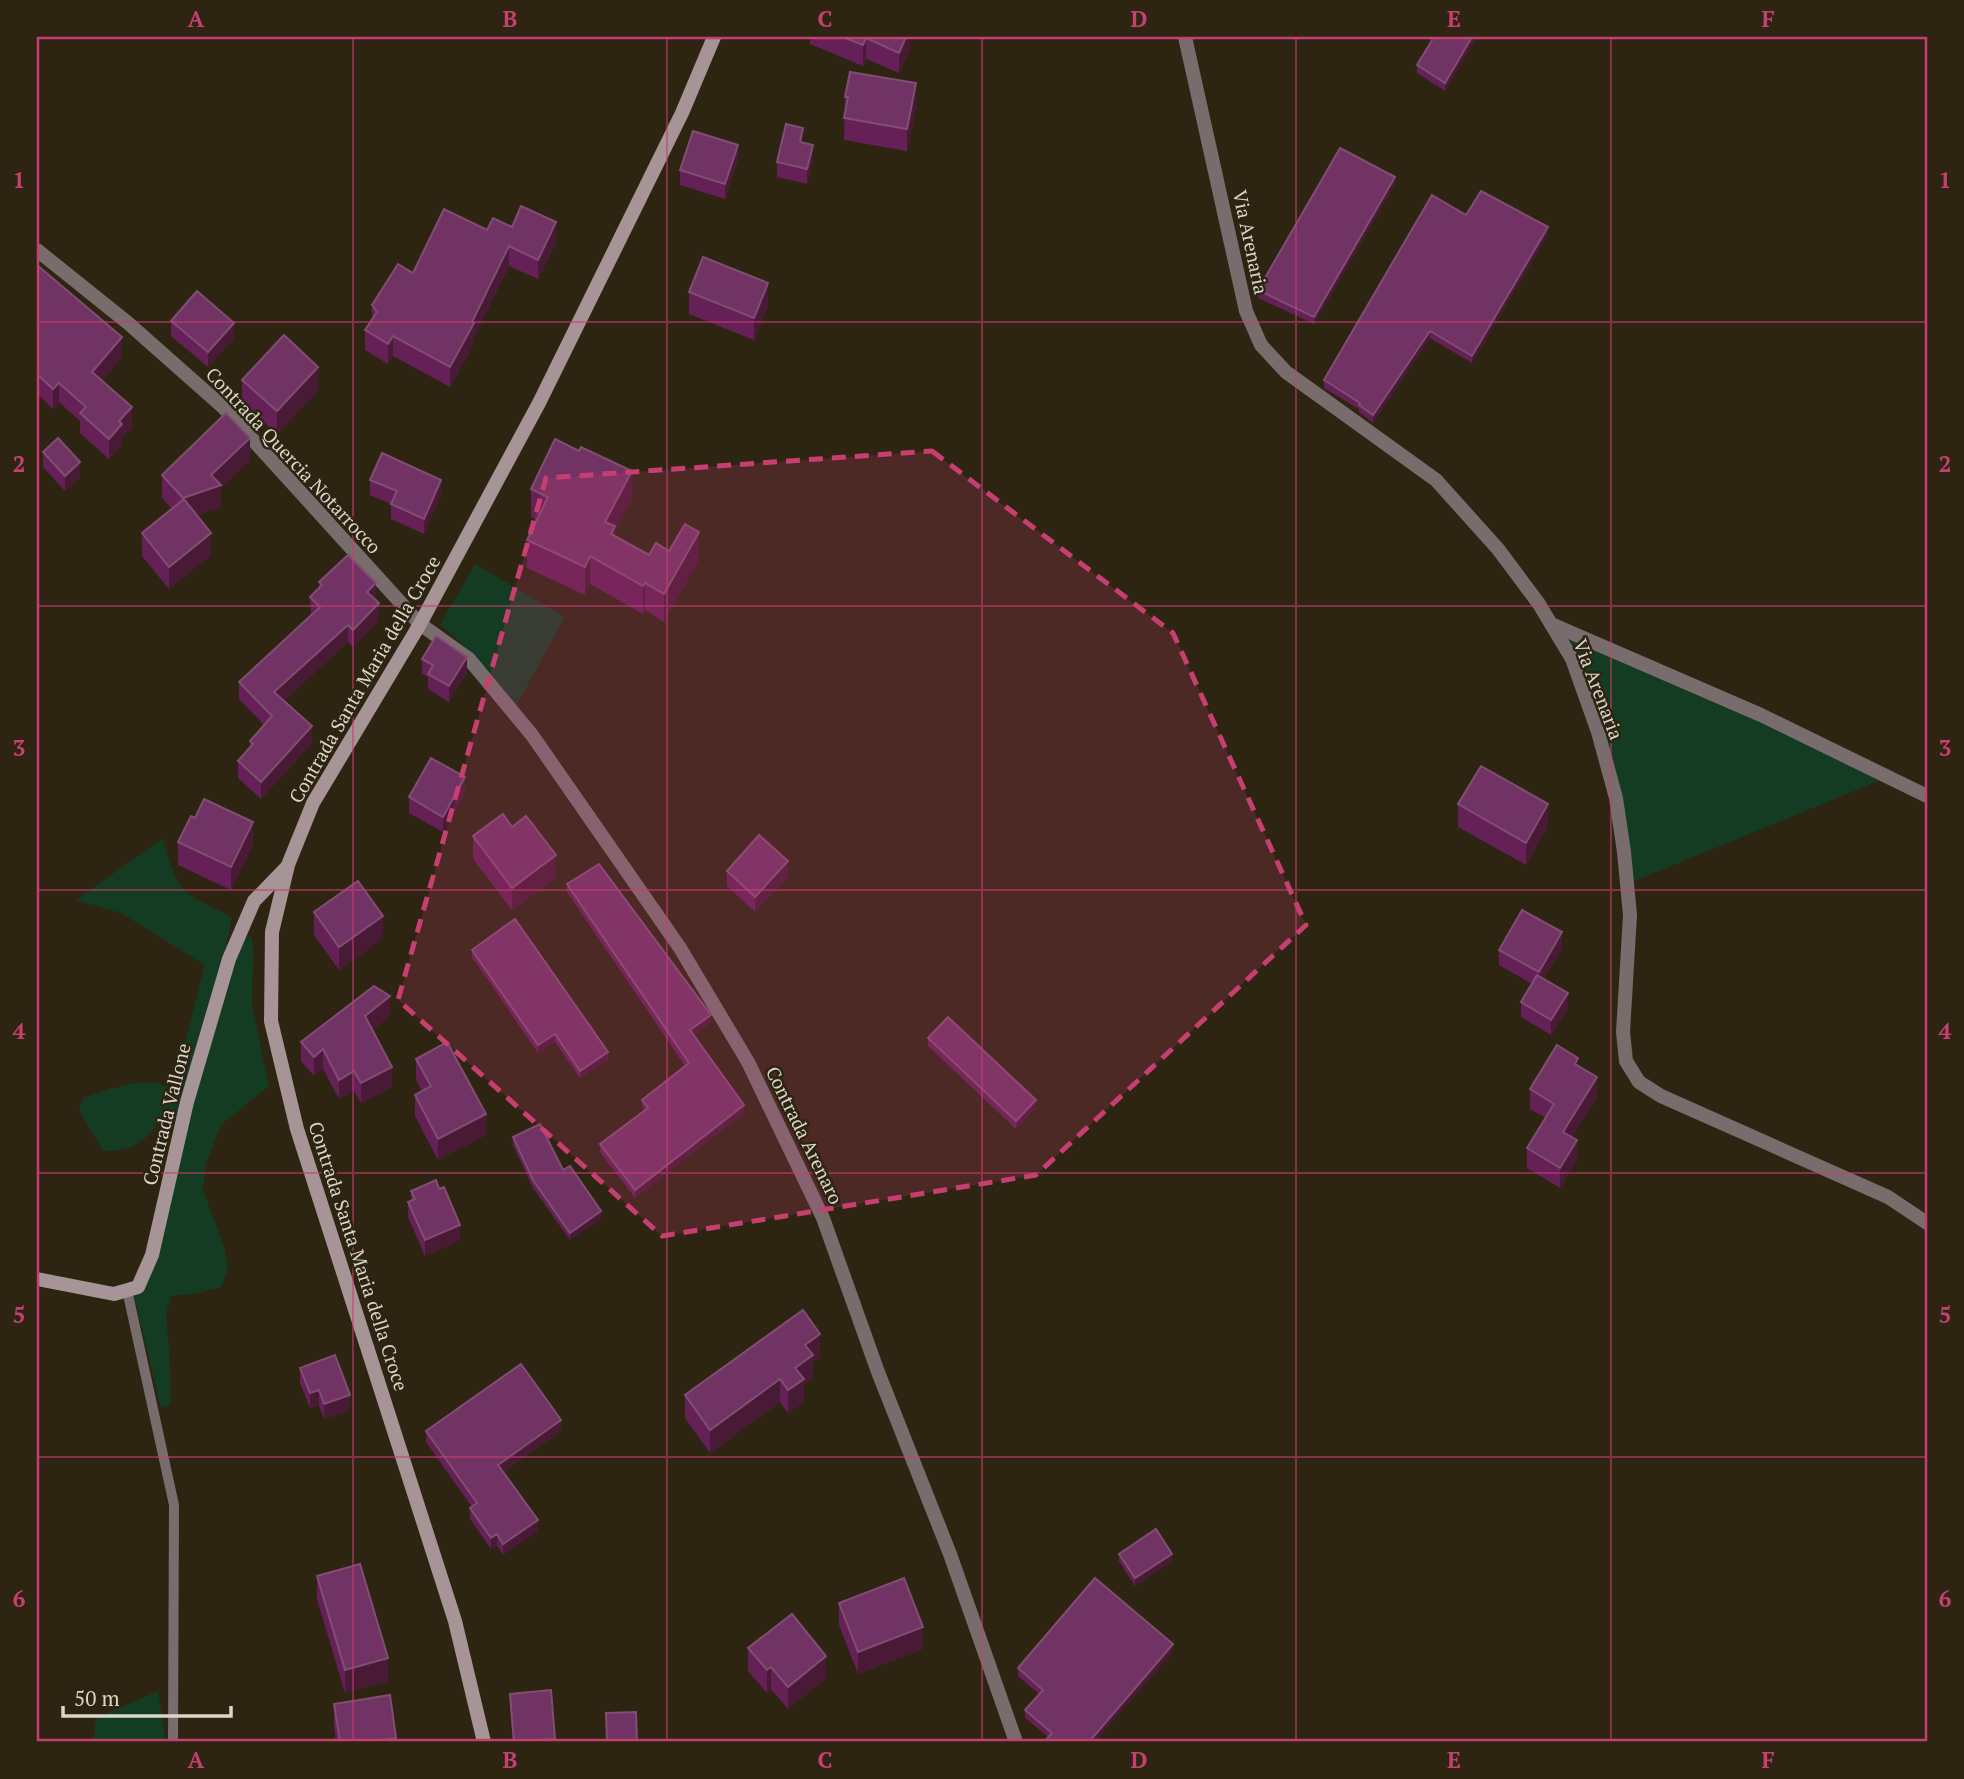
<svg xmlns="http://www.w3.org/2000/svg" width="1964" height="1779" font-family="'PT Serif',serif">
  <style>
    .green { fill: #143c22 }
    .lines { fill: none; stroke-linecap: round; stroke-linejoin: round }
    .lane { stroke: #786c6d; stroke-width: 10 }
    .street { stroke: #786c6d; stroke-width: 14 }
    .secondary { stroke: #a79496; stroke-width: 14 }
    .wall { fill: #642057 }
    .shaded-wall { fill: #491a36 }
    .building { fill: #713363; stroke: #814d73; stroke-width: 2 }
    .marked { fill: #c73e71; fill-opacity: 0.2; stroke: #c73e71; stroke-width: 5; stroke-dasharray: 14 9; stroke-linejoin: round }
    .grid { fill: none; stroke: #c73e71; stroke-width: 2; stroke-opacity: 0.55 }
    .labels { text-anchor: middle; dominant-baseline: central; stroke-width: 5; stroke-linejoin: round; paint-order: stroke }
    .street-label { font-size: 19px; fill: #dbd6ca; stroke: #2d2512 }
    .neatline { fill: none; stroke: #c73e71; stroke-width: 2.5 }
    .grid-label { font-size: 23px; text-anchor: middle; font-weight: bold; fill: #c73e71 }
  </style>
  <rect width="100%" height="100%" fill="#2d2512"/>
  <g class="green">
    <path d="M475 564 565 617 516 706C492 677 470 647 440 625Z"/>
    <polygon points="1564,636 1733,706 1883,779 1630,883 1621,810"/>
    <path d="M163 838C177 895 182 892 232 917L226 945 237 938 252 937 253 951 252 1006 269 1086 221 1125 206 1164 203 1190 225 1250 228 1270 221 1287 199 1293 171 1296 166 1314 170 1364V1405L161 1408 134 1296 142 1290 184 1133 169 1107C167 1115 161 1119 156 1125 143 1145 127 1151 103 1151L79 1110 83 1098C102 1091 138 1079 157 1083 162 1084 168 1088 173 1090L205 965 121 913 76 900Z"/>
    <polygon points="158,1691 166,1742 93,1742 96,1718"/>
  </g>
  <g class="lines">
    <polyline class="lane" points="127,1290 174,1505 173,1742"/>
    <g class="street">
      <polyline points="1185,37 1246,311 1261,345 1286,372 1436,480 1498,549 1539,604 1572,659 1598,732 1616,798 1624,852 1630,915 1623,1032 1626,1061 1639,1082 1661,1096 1888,1197 1927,1223"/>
      <polyline points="37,250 128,323 224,408 420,624 469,659 532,735 680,948 748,1062 823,1218 878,1372 950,1554 1016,1742"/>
      <polyline points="1551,624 1761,715 1927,796"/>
    </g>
    <g class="secondary">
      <polyline points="37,1279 114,1294 138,1287 152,1255 187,1102 229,959 254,901 287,867"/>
      <polyline points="484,1742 455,1621 297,1129 271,1021 272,932 288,865 313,803 420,624 539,403 682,113 714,37"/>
    </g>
  </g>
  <g class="wall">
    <polygon points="810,37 910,37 910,49 899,73 866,59 863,66 810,44"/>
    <polygon points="1477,37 1445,91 1417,73 1417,65"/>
    <polygon points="845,97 916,106 907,151 844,140"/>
    <polygon points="803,143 813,160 807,184 777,177 777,162"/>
    <polygon points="738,160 725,199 680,185 680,170"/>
    <polygon points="1395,184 1314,324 1258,298 1258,290"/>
    <polygon points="1466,215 1548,234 1472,363 1430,338 1373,423 1359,412 1359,409 1324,388 1324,380"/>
    <polygon points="512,227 556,242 538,279 509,266 474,337 474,343 450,387 393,356 388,364 365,350 365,330 372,319 372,305 487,230"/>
    <polygon points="37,265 122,357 102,380 132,427 122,438 122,444 109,459 80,433 80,421 59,402 53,409 37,394"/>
    <polygon points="689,292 768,306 754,340 689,314"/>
    <polygon points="171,321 234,338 208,367 171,336"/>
    <polygon points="242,380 318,390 277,434 242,402"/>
    <polygon points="43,452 80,477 65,491 43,467"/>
    <polygon points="250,460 221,488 221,507 197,515 211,555 169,589 142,556 142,533 172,509 162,498 162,475"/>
    <polygon points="370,480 441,495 424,534 391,519 391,504 370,495"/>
    <polygon points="531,489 632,499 615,531 615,536 649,555 669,551 699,560 664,622 645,610 643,614 590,584 585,595 527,568 527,540 537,520 531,517"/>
    <polygon points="319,582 376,600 379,620 353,647 348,642 283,701 312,743 261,799 238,778 238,761 250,747 250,741 264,725 239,699 239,682 311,615 310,597 319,588"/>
    <polygon points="422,659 467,672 449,702 428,689 428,677 422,674"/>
    <polygon points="465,792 443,832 409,813 409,797"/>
    <polygon points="1458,804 1548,826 1526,865 1458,827"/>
    <polygon points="512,827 556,878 512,910 473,859 473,836"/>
    <polygon points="178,842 253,845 231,890 178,865"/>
    <polygon points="727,871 788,877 755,912 727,886"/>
    <polygon points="567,884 711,1023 694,1035 744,1113 635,1198 600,1152 600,1144 645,1111 642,1107 642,1100 685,1066 567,892"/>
    <polygon points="314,912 383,938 339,970 314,935"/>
    <polygon points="1562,947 1544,979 1568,1008 1551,1035 1521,1017 1521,1002 1532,984 1499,965 1499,950"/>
    <polygon points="472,950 608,1060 580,1078 555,1042 538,1053 472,957"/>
    <polygon points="390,1016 372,1030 392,1087 361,1103 354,1091 339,1099 323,1069 314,1076 301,1061 301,1042"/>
    <polygon points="928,1038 1036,1107 1016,1129 928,1046"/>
    <polygon points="416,1059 486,1135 438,1160 415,1116 415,1095 422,1091 416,1080"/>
    <polygon points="1578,1066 1597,1097 1572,1137 1577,1160 1560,1188 1527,1168 1527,1148 1546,1118 1530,1109 1530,1089"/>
    <polygon points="513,1137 563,1170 601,1219 570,1240 533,1188 513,1145"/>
    <polygon points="439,1189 460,1240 425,1256 408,1217 408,1202 411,1200 411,1191"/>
    <polygon points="820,1357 813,1362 813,1378 804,1384 804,1402 788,1413 780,1402 710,1453 685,1418 685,1395"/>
    <polygon points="300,1368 350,1410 324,1419 319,1405 310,1408 300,1383"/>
    <polygon points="426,1431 561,1431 503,1472 538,1531 503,1555 497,1545 491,1549 470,1519 470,1508 472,1507 426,1442"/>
    <polygon points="1119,1554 1172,1561 1135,1586 1119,1561"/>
    <polygon points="317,1576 388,1681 345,1693 317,1599"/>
    <polygon points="839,1603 923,1649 858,1674 839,1625"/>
    <polygon points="748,1648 826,1678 788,1709 771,1689 767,1693 748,1671"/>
    <polygon points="1173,1652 1048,1737 1025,1718 1025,1710 1039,1694 1018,1676 1018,1668"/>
    <polygon points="551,1690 555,1742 513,1742 510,1709 510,1694"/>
    <polygon points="334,1704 396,1738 396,1742 336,1742 334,1727"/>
  </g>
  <g class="shaded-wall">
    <polygon points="906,37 910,37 910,49 899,73 899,53"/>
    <polygon points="1472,37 1477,37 1445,91 1445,83"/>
    <polygon points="866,38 866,59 863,66 863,45"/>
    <polygon points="916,83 916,106 907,151 907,129"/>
    <polygon points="803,128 803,143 800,142"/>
    <polygon points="738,145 738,160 725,199 725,184"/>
    <polygon points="813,145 813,160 807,184 807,169"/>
    <polygon points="1395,177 1395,184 1314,324 1314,317"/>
    <polygon points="556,222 556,242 538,279 538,260"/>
    <polygon points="1548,227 1548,234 1472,363 1472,356"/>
    <polygon points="509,246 509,266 474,337 474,343 450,387 450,367"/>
    <polygon points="768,283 768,306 754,340 754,318"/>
    <polygon points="234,323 234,338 208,367 208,352"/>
    <polygon points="1430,331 1430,338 1373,423 1373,415"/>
    <polygon points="393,336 393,356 388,364 388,344"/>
    <polygon points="122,337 122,357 92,391 92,372"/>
    <polygon points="318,367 318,390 277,434 277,411"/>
    <polygon points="59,383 59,402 53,409 53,389"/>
    <polygon points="132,407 132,427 122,438 122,444 109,459 109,439 119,421"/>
    <polygon points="250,438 250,460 221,488 221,507 183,520 183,498 211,475"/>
    <polygon points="80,462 80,477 65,491 65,476"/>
    <polygon points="632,471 632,499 615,531 615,554 605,522"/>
    <polygon points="441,480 441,495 424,534 424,519"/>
    <polygon points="699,532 699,560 664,622 664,594"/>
    <polygon points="211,533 211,555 169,589 169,567"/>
    <polygon points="590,556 590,584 585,595 585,567"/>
    <polygon points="376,583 376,600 367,592"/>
    <polygon points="645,583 645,610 643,614 643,586"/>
    <polygon points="379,603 379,620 353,647 353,630"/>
    <polygon points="348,625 348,642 274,709 274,692"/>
    <polygon points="467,657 467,672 449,702 449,686"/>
    <polygon points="312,726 312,743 261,799 261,782"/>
    <polygon points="465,777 465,792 443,832 443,817"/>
    <polygon points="1548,804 1548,826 1526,865 1526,843"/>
    <polygon points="253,822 253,845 231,890 231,867"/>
    <polygon points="556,855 556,878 512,910 512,888"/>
    <polygon points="788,861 788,877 755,912 755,897"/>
    <polygon points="383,916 383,938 339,970 339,947"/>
    <polygon points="1562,932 1562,947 1539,988 1539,972"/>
    <polygon points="1568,993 1568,1008 1551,1035 1551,1020"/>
    <polygon points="390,996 390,1016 365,1036 365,1016"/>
    <polygon points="711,1015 711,1023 690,1038 690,1030"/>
    <polygon points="555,1034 555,1042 538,1053 538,1045"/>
    <polygon points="323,1049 323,1069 314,1076 314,1057"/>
    <polygon points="608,1052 608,1060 580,1078 580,1071"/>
    <polygon points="392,1067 392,1087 361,1103 361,1083"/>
    <polygon points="354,1071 354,1091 339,1099 339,1080"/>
    <polygon points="1597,1077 1597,1097 1563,1151 1563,1132"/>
    <polygon points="1036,1100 1036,1107 1016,1129 1016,1121"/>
    <polygon points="744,1105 744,1113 635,1198 635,1190"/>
    <polygon points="486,1114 486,1135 438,1160 438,1139"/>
    <polygon points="1577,1140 1577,1160 1560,1188 1560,1168"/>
    <polygon points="601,1211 601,1219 570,1240 570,1233"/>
    <polygon points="460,1225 460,1240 425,1256 425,1240"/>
    <polygon points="820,1334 820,1357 813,1362 813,1378 804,1384 804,1402 788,1413 788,1390 795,1368 805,1345"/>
    <polygon points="780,1379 780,1402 710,1453 710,1430"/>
    <polygon points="319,1390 319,1405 310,1408 310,1393"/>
    <polygon points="350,1395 350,1410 324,1419 324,1404"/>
    <polygon points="561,1420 561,1431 498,1475 498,1465"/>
    <polygon points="538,1520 538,1531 503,1555 503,1544"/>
    <polygon points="497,1534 497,1545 491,1549 491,1538"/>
    <polygon points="1172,1554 1172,1561 1135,1586 1135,1578"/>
    <polygon points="923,1627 923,1649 858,1674 858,1652"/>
    <polygon points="1173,1644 1173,1652 1095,1742 1089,1742"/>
    <polygon points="826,1656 826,1678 788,1709 788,1687"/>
    <polygon points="388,1658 388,1681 345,1693 345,1670"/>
    <polygon points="771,1667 771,1689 767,1693 767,1670"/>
  </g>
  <g class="building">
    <polygon points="843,37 906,37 899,53 866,38 863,45"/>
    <polygon points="1434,37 1472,37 1445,83 1417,65"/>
    <polygon points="850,72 916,83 907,129 844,118 848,97 845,97"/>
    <polygon points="786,124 803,128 800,142 813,145 807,169 777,162"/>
    <polygon points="693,131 738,145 725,184 680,170"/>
    <polygon points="1340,148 1395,177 1314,317 1258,290"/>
    <polygon points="1481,191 1548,227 1472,356 1430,331 1373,415 1359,405 1360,403 1324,380 1432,195 1466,215"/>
    <polygon points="521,206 556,222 538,260 509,246 472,322 474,323 450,367 393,336 388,344 365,330 377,312 372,305 398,264 413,273 444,209 487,230 493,218 512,227"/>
    <polygon points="703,257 768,283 754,318 689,292"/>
    <polygon points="37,265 122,337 92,372 132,407 119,421 122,424 109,439 80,413 86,407 59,383 53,389 37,374"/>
    <polygon points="197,291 234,323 208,352 171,321"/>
    <polygon points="284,335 318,367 277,411 242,380"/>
    <polygon points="226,413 250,438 211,475 221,485 183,498 162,475"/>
    <polygon points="58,438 80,462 65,476 43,452"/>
    <polygon points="555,439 579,451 581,447 632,471 605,522 615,526 611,534 649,555 656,543 669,551 685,524 699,532 664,594 645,583 643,586 590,556 585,567 527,540 548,497 531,489"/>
    <polygon points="382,453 441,480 424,519 391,504 397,491 370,480"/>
    <polygon points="184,499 211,533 169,567 142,533"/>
    <polygon points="348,555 376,583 367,592 379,603 353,630 348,625 274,692 312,726 261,782 238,761 253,744 250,741 272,716 239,682 320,607 310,597 322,585 319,582"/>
    <polygon points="436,636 467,657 449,686 428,674 433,665 422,659"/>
    <polygon points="431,758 465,777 443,817 409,797"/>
    <polygon points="1481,766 1548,804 1526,843 1458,804"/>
    <polygon points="204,799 253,822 231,867 178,842 191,816 195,818"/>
    <polygon points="503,814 512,827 526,816 556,855 512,888 473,836"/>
    <polygon points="759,835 788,861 755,897 727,871"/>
    <polygon points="599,864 711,1015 690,1030 744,1105 635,1190 600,1144 648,1108 642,1100 689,1063 567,884"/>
    <polygon points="358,881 383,916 339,947 314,912"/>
    <polygon points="1522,910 1562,932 1539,972 1499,950"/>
    <polygon points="515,919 608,1052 580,1071 555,1034 538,1045 472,950"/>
    <polygon points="1537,975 1568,993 1551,1020 1521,1002"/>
    <polygon points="374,986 390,996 365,1016 392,1067 361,1083 354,1071 339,1080 323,1049 314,1057 301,1042"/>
    <polygon points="948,1017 1036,1100 1016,1121 928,1038"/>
    <polygon points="447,1042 486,1114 438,1139 415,1095 431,1086 416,1059"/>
    <polygon points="1557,1045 1578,1058 1575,1064 1597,1077 1563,1132 1577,1140 1560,1168 1527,1148 1554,1104 1530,1089"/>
    <polygon points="540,1124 563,1170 570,1166 601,1211 570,1233 533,1180 513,1137"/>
    <polygon points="436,1180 439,1189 444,1187 460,1225 425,1240 408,1202 415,1199 411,1191"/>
    <polygon points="803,1310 820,1334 805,1345 813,1355 795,1368 804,1379 788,1390 780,1379 710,1430 685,1395"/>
    <polygon points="335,1355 350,1395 324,1404 319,1390 310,1393 300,1368"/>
    <polygon points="521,1364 561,1420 498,1465 538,1520 503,1544 497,1534 491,1538 470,1508 477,1503 426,1431"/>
    <polygon points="1156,1529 1172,1554 1135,1578 1119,1554"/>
    <polygon points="360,1564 388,1658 345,1670 317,1576"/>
    <polygon points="904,1578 923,1627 858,1652 839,1603"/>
    <polygon points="1095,1578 1173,1644 1089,1742 1044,1742 1052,1733 1025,1710 1043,1690 1018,1668"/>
    <polygon points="792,1614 826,1656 788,1687 771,1667 767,1670 748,1648"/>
    <polygon points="551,1690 555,1739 514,1742 510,1694"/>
    <polygon points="390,1695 396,1738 368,1742 340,1742 334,1704"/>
    <polygon points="636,1712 637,1742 607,1742 606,1713"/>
  </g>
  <path class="marked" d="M932 451 1173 633 1306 925 1036 1175 662 1236 398 1000 546 478Z"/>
  <path class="grid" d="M353 37V1742M667 37V1742M982 37V1742M1296 37V1742M1611 37V1742M37 322H1927M37 606H1927M37 890H1927M37 1173H1927M37 1457H1927"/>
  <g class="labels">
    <g class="street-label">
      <text transform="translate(1251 242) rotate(78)">Via Arenaria</text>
      <text transform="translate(294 460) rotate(47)">Contrada Quercia Notarrocco</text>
      <text transform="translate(364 679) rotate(-60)">Contrada Santa Maria della Croce</text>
      <text transform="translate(1599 689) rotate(69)">Via Arenaria</text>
      <text transform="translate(166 1114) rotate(-76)">Contrada Vallone</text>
      <text transform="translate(805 1135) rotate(64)">Contrada Arenaro</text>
      <text transform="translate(359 1256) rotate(72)">Contrada Santa Maria della Croce</text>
    </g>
  </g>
  <rect width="1964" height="1779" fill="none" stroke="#2d2512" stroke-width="77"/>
  <path d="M63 1706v10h168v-10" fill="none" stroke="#dbd6ca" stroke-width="3.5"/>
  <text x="74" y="1706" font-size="21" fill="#dbd6ca" stroke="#2d2512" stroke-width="5" paint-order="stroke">50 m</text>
  <rect x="38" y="38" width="1888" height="1702" class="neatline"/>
  <g class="grid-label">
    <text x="196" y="27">A</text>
    <text x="510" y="27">B</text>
    <text x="825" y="27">C</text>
    <text x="1139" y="27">D</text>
    <text x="1454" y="27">E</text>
    <text x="1768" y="27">F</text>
    <text x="19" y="188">1</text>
    <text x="1945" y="188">1</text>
    <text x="19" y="472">2</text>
    <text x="1945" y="472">2</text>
    <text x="19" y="756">3</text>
    <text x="1945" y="756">3</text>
    <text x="19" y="1039">4</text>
    <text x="1945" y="1039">4</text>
    <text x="19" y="1323">5</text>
    <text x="1945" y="1323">5</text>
    <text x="19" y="1607">6</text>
    <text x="1945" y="1607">6</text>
    <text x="196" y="1768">A</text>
    <text x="510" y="1768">B</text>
    <text x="825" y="1768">C</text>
    <text x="1139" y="1768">D</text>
    <text x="1454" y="1768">E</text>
    <text x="1768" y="1768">F</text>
  </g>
</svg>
